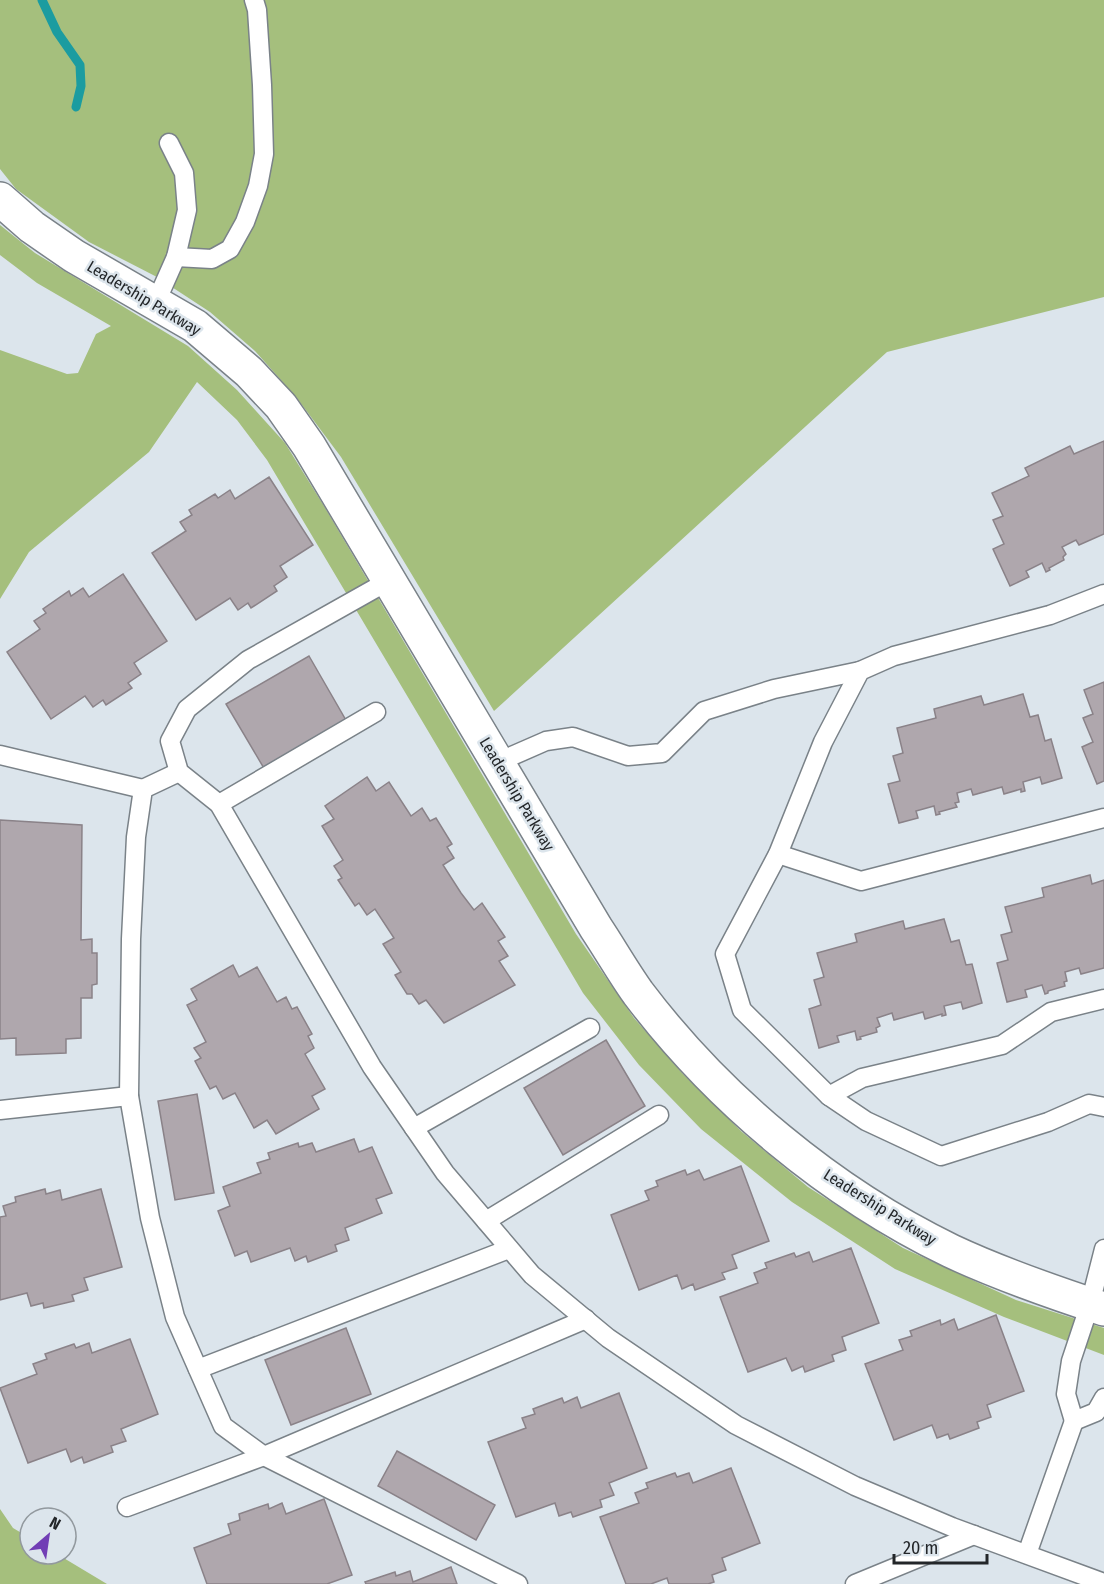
<svg xmlns="http://www.w3.org/2000/svg" width="1104" height="1584" font-family="'Fira Sans Condensed',sans-serif">
  <style>
    .green { fill: #a5bf7d }
    .lines { fill: none; stroke-linecap: round; stroke-linejoin: round }
    .stream { stroke: #1b9ca0; stroke-width: 9 }
    .building { fill: #afa7ad; stroke: #8a8288; stroke-width: 1.5 }
    .lane-casing { stroke: #7a8288; stroke-width: 21 }
    .street-casing { stroke: #7a8288; stroke-width: 36 }
    .lane { stroke: #fff; stroke-width: 18 }
    .street { stroke: #fff; stroke-width: 33 }
    .labels { text-anchor: middle; dominant-baseline: central; stroke-width: 5; stroke-linejoin: round; paint-order: stroke }
    .street-label { font-size: 16px; fill: #232629; stroke: #dce5ec }
  </style>
  <rect width="100%" height="100%" fill="#dce5ec"/>
  <g class="green">
    <polygon points="0,0 1104,0 1104,297 887,352 494,711 341,457 296,397 255,351 210,312 155,276 89,242 16,189 0,169"/>
    <polygon points="0,225 35,253 188,346 237,390 285,443 324,506 576,934 634,1018 683,1074 742,1132 808,1187 903,1248 1016,1300 1104,1328 1104,1355 1004,1317 895,1269 792,1202 701,1129 639,1065 583,993 453,773 267,460 237,420 197,382 149,452 29,552 0,599 0,350 67,374 78,373 96,334 111,326 37,283 0,255"/>
    <polygon points="0,1509 13,1528 30,1538 30,1554 57,1554 107,1584 0,1584"/>
  </g>
  <g class="lines">
    <polyline class="stream" points="42,0 57,32 80,65 81,86 76,107"/>
  </g>
  <g class="building">
    <polygon points="1104,441 1104,534 1079,545 1076,540 1062,547 1066,554 1063,557 1064,560 1049,568 1050,570 1046,572 1042,563 1026,571 1029,577 1010,586 993,549 1004,544 993,520 1003,516 992,493 1029,476 1025,468 1070,446 1074,454"/>
    <polygon points="269,477 313,545 280,566 287,577 274,586 277,591 251,608 248,603 238,610 230,598 196,620 152,553 186,531 180,522 192,515 189,510 215,494 218,498 230,490 235,499"/>
    <polygon points="123,574 167,641 134,663 141,674 128,683 132,688 106,705 103,700 93,707 85,696 51,719 7,652 40,629 34,621 46,613 43,609 69,591 71,596 83,588 89,597"/>
    <polygon points="309,656 347,722 265,770 226,704"/>
    <polygon points="1104,682 1104,781 1097,784 1082,747 1093,742 1083,718 1093,714 1084,690"/>
    <polygon points="1023,694 1030,717 1038,715 1045,741 1051,739 1062,778 1042,784 1040,777 1023,782 1025,791 1021,792 1021,789 1004,794 1002,787 973,795 971,789 957,793 959,802 955,803 957,807 939,812 940,814 936,815 934,806 916,811 918,818 899,823 888,784 900,781 893,756 903,753 897,728 936,718 934,709 981,696 984,705"/>
    <polygon points="367,777 376,791 389,782 411,816 422,808 430,821 436,818 452,844 447,847 454,858 443,865 461,893 474,910 482,903 505,937 498,941 508,956 499,961 515,985 444,1023 426,1000 419,1004 412,994 407,994 395,975 401,972 383,944 394,938 375,909 367,915 359,903 355,906 338,880 342,878 334,866 343,860 322,826 334,819 325,806"/>
    <polygon points="0,820 82,825 81,940 92,939 92,953 97,953 97,984 92,985 92,998 81,998 81,1038 66,1039 66,1053 16,1055 16,1038 0,1039"/>
    <polygon points="1090,875 1092,884 1104,880 1104,968 1081,974 1079,968 1065,972 1067,981 1064,982 1065,986 1048,991 1048,993 1045,994 1042,985 1025,990 1027,997 1007,1002 997,963 1008,960 1001,935 1012,932 1005,907 1044,897 1042,888"/>
    <polygon points="944,919 951,942 959,940 966,965 972,964 982,1003 963,1009 961,1002 944,1006 946,1015 942,1016 942,1014 925,1019 923,1012 894,1020 892,1013 877,1018 880,1026 876,1028 877,1032 860,1037 861,1039 857,1040 855,1031 837,1036 839,1042 819,1048 809,1009 821,1005 814,980 824,977 817,953 857,942 855,934 899,922 903,921 905,929"/>
    <polygon points="233,965 239,977 257,967 277,1002 286,997 292,1009 297,1007 312,1034 308,1036 314,1048 305,1054 325,1089 312,1096 319,1109 276,1134 267,1120 254,1128 235,1093 223,1099 216,1086 210,1089 195,1061 201,1058 194,1048 206,1042 187,1005 197,1000 191,989"/>
    <polygon points="606,1040 645,1106 563,1155 524,1088"/>
    <polygon points="197,1094 214,1193 175,1200 158,1101"/>
    <polygon points="354,1139 359,1152 372,1147 392,1193 376,1199 382,1213 345,1228 349,1240 335,1245 337,1251 308,1262 306,1256 295,1261 290,1248 251,1262 247,1251 235,1256 218,1211 230,1206 223,1187 261,1173 257,1163 270,1159 268,1153 298,1143 299,1147 312,1143 316,1152"/>
    <polygon points="741,1166 769,1241 732,1255 737,1268 722,1273 725,1279 695,1290 693,1284 682,1289 677,1275 639,1290 611,1215 649,1200 645,1191 658,1186 656,1181 685,1170 687,1175 699,1170 704,1180"/>
    <polygon points="45,1189 46,1194 60,1190 62,1200 101,1189 122,1267 84,1278 88,1290 72,1295 74,1301 44,1308 43,1303 31,1306 27,1293 0,1300 0,1217 6,1216 3,1206 16,1202 15,1197"/>
    <polygon points="851,1248 879,1323 842,1337 846,1350 832,1355 834,1361 805,1372 803,1366 792,1371 786,1358 748,1372 720,1297 758,1283 754,1273 767,1268 765,1263 794,1253 796,1257 809,1252 813,1262"/>
    <polygon points="996,1315 1024,1391 987,1405 991,1417 977,1422 979,1428 950,1439 948,1434 937,1438 932,1425 894,1440 865,1364 903,1350 899,1340 912,1336 910,1331 940,1320 941,1325 954,1319 958,1330"/>
    <polygon points="346,1328 371,1394 291,1425 265,1360"/>
    <polygon points="130,1339 158,1414 121,1429 126,1441 111,1446 113,1452 84,1463 82,1457 71,1462 66,1449 28,1463 0,1388 37,1374 33,1364 47,1359 45,1354 74,1344 76,1348 89,1343 92,1353"/>
    <polygon points="619,1393 647,1468 609,1483 614,1495 600,1500 602,1507 573,1517 571,1512 559,1516 555,1503 516,1517 488,1442 526,1428 522,1418 535,1414 533,1409 562,1398 564,1403 577,1397 581,1408"/>
    <polygon points="397,1451 495,1505 476,1540 378,1486"/>
    <polygon points="731,1468 760,1543 722,1558 726,1570 712,1575 714,1582 708,1584 669,1584 667,1578 651,1584 626,1584 600,1517 639,1503 635,1493 648,1488 646,1483 675,1473 677,1477 689,1473 693,1483"/>
    <polygon points="324,1499 352,1575 327,1584 207,1584 194,1548 231,1534 228,1524 240,1520 239,1514 268,1504 269,1509 282,1503 286,1514"/>
    <polygon points="451,1567 457,1584 366,1584 365,1582 395,1572 396,1576 410,1571 413,1582"/>
  </g>
  <g class="lines">
    <defs>
      <g id="lane">
        <polyline points="176,257 212,259 230,249 245,222 258,186 264,154 262,85 257,10 254,0"/>
        <polyline points="156,302 176,257 187,210 184,173 169,143"/>
        <polyline points="390,580 248,660 187,709 170,741 179,772 219,804 372,1067 445,1173 532,1275 608,1338 736,1425 855,1486 952,1527 1104,1583"/>
        <polyline points="0,755 143,789"/>
        <polyline points="498,762 546,741 573,737 628,756 662,753 704,711 774,689 860,671"/>
        <polyline points="179,772 143,789 136,837 131,939 129,1096 150,1218 175,1317 223,1426 264,1456 518,1584"/>
        <polyline points="219,804 376,712"/>
        <polyline points="778,854 861,881 1104,818"/>
        <polyline points="1104,999 1051,1012 1002,1045 862,1078 829,1096 866,1121 941,1156 1048,1122 1089,1104 1104,1107"/>
        <polyline points="829,1096 742,1010 725,954 778,854 823,742 860,671 894,656 1050,615 1104,594"/>
        <polyline points="0,1110 129,1096"/>
        <polyline points="414,1128 590,1028"/>
        <polyline points="486,1221 659,1115"/>
        <polyline points="1104,1249 1090,1304 1071,1361 1066,1394 1074,1421 1096,1412 1104,1398"/>
        <polyline points="198,1369 509,1249"/>
        <polyline points="127,1507 264,1456 586,1319"/>
        <polyline points="1027,1554 1074,1421"/>
        <polyline points="855,1584 974,1535"/>
      </g>
      <path id="street" d="M0 199 32 227 74 256 195 326 249 372 281 406 309 446 596 928C610 949 623 972 638 993 718 1099 831 1193 951 1251 1000 1274 1052 1292 1104 1309"/>
    </defs>
    <use href="#lane" class="lane-casing"/>
    <use href="#street" class="street-casing"/>
    <use href="#lane" class="lane"/>
    <use href="#street" class="street"/>
  </g>
  <g class="labels">
    <g class="street-label">
      <text transform="translate(144 298) rotate(31)">Leadership Parkway</text>
      <text transform="translate(517 794) rotate(59)">Leadership Parkway</text>
      <text transform="translate(880 1207) rotate(32)">Leadership Parkway</text>
    </g>
  </g>
  <g transform="translate(48 1536) rotate(29)"><circle r="28" fill="#dce5ec" stroke="#92999e" stroke-width="1.5"/>
  <path d="M0-4.5L10 22L0 15L-10 22Z" fill="#713eb5"/>
  <text y="-9" font-size="16" font-weight="bold" text-anchor="middle" fill="#232629">N</text>
  </g>
  <path d="M894 1554v9h93v-9" fill="none" stroke="#232629" stroke-width="3"/>
  <text x="903" y="1554" font-size="18" fill="#232629" stroke="#dce5ec" stroke-width="4.5" paint-order="stroke">20 m</text>
</svg>
